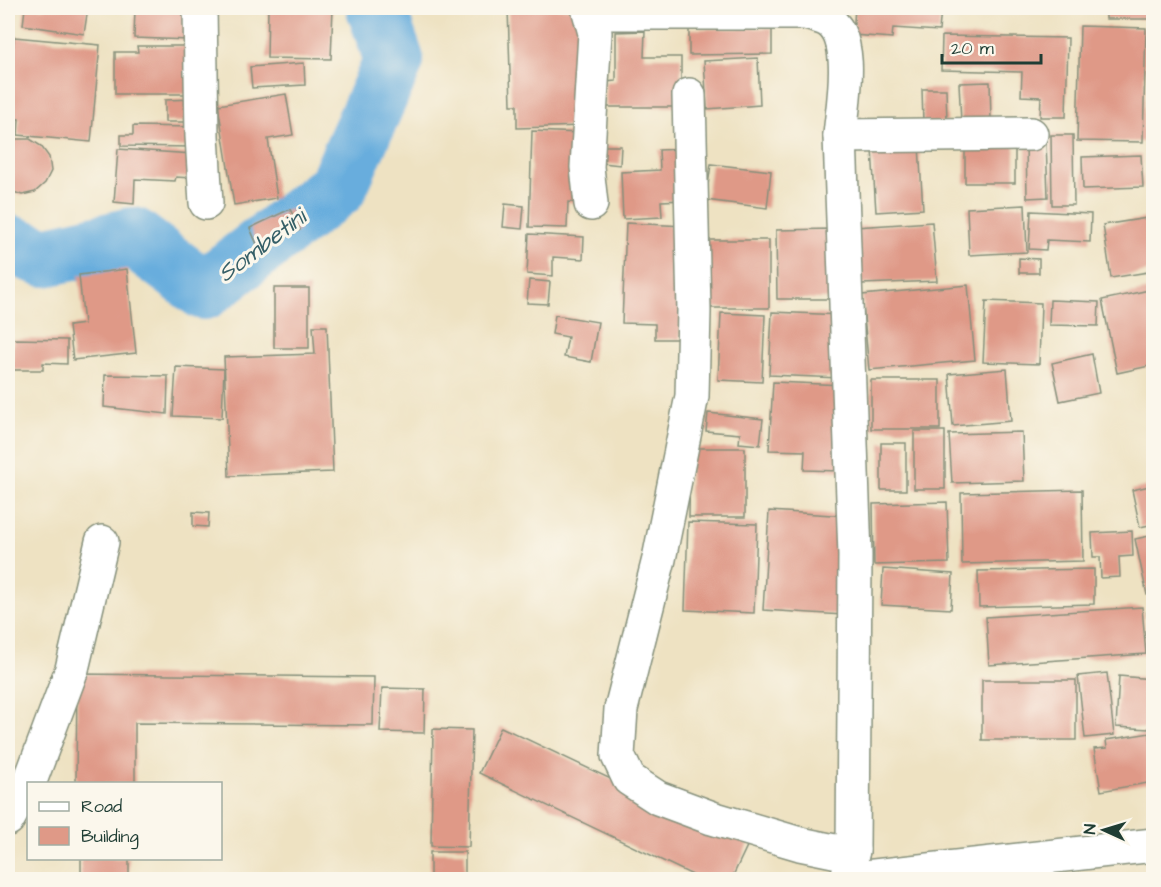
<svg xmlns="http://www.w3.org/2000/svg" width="1161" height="887" font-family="'Architects Daughter',sans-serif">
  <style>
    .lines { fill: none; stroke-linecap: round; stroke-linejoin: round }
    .river { stroke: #67addd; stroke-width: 60 }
    .building { fill: #df9987 }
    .minor-casing { stroke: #86907b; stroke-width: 36 }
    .minor { stroke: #fff; stroke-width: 33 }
    .labels { text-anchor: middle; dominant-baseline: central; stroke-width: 6; stroke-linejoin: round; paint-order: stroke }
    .water-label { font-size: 24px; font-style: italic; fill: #355f67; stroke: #fbf7ec }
  </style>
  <rect width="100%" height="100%" fill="#fbf7ec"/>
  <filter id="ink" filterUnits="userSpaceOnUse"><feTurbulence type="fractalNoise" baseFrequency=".0167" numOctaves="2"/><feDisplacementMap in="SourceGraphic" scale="12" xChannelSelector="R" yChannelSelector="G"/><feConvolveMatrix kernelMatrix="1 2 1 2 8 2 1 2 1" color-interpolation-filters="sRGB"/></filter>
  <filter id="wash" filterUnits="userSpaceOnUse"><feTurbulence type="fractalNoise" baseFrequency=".008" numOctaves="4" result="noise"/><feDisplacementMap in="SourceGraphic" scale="24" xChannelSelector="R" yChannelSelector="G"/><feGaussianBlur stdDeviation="1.35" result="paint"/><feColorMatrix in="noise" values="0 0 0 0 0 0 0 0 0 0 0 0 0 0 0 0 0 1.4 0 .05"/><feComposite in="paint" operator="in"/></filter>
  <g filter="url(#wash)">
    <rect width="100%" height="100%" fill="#eee2c2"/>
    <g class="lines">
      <polyline class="river" points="8,244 45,257 133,237 204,290 337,188 394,60 376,8"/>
    </g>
    <g id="blocks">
      <g class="building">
        <polygon points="25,8 88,8 84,34 23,25"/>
        <polygon points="135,8 191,8 190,40 134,38"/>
        <polygon points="268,8 333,8 331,59 267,58"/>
        <polygon points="508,8 581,8 583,126 517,128 517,105 511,105"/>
        <polygon points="855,8 941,8 939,31 893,28 892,38 853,35"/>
        <rect x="1106" y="8" width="48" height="11"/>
        <polygon points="1080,26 1146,28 1143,142 1077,141"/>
        <polygon points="772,28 772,54 689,55 689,29"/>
        <polygon points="645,31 644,57 681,57 681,107 606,107 605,82 616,81 616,32"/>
        <polygon points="942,36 1068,38 1066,117 1040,117 1041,97 1021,96 1022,72 941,70"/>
        <polygon points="14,37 100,45 91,142 18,135 19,119 8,118"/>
        <polygon points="137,46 194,46 195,94 115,94 115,52 138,52"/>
        <polygon points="758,58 760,105 707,109 704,61"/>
        <polygon points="304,63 305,85 252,88 250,67"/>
        <polygon points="990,82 991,121 961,122 959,83"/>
        <polygon points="922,89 946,89 947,122 923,123"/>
        <polygon points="286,94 293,135 268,139 277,198 234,205 218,105"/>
        <polygon points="195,99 194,122 165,122 165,100"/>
        <polygon points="133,126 194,127 194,147 121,146 121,135 133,135"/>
        <polygon points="532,131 581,133 580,203 568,202 567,228 529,227"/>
        <polygon points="1051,135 1073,135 1074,205 1052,205"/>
        <polygon points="16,139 30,139 41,146 49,157 51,171 45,183 35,192 22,195 8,190 8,143"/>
        <rect x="965" y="140" width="50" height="43"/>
        <polygon points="1026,141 1046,141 1048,197 1027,198"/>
        <polygon points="605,146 621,146 620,165 603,163"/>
        <polygon points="919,146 923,209 876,212 872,149"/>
        <polygon points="118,149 193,154 191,178 176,177 175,181 135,179 134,204 114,202"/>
        <polygon points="683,149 685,200 661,201 662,217 623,219 621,172 660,170 659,150"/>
        <polygon points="1141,155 1143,187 1083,189 1082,157"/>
        <polygon points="711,164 771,171 767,208 706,200"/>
        <polygon points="505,204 524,206 522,229 503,227"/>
        <polygon points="1025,205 1027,252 969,255 967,208"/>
        <polygon points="290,209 300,230 259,249 250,228"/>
        <polygon points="1031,211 1091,214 1090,242 1047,240 1046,250 1029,249"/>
        <polygon points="1154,217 1154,271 1111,278 1103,225"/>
        <polygon points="932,222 937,281 862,284 855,227"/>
        <polygon points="626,223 684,226 680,339 655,339 655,324 622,323"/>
        <polygon points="834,229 835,299 777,299 776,230"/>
        <polygon points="529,234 584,237 583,259 553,257 553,276 527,274"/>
        <rect x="704" y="240" width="65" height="68"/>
        <polygon points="1019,258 1039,259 1039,273 1019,273"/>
        <polygon points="127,269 136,353 73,360 69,326 84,324 79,275"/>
        <polygon points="529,280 550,282 548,304 527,303"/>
        <polygon points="968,285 975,360 869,370 862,295"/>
        <rect x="274" y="288" width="35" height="60"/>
        <polygon points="1154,289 1154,365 1117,373 1102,300"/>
        <polygon points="1050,300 1099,302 1098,326 1049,325"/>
        <polygon points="986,301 1041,303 1039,364 983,362"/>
        <polygon points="772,312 842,315 840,378 769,375"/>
        <polygon points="721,313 765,315 762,382 718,380"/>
        <polygon points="555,315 598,322 591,362 564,357 568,337 552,334"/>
        <polygon points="313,326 327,326 333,472 229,476 224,357 315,354"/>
        <polygon points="13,339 67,340 67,364 43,363 43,370 12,370"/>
        <polygon points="1092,354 1099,393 1060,401 1052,363"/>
        <polygon points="176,367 224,369 222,418 173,416"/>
        <polygon points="1007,369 1011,421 953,426 949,374"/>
        <polygon points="105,375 168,376 167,414 104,407"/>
        <rect x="871" y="380" width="69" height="49"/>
        <polygon points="773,382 844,385 841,471 804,470 805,451 769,450"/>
        <polygon points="708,413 763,419 760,445 739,443 740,434 706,431"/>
        <rect x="914" y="431" width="31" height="58"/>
        <polygon points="1022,432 1024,481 952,483 949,434"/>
        <rect x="881" y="443" width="25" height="47"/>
        <polygon points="690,448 745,448 745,517 689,517"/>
        <polygon points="1154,485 1154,524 1140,527 1132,490"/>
        <polygon points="1082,490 1083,561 962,564 961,493"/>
        <polygon points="947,502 949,563 874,565 873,504"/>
        <polygon points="769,511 848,516 843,615 763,610"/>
        <polygon points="193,512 209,513 208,527 193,526"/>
        <polygon points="688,522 757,524 754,613 685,610"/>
        <polygon points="1132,531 1133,556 1119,557 1120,577 1101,578 1100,557 1093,557 1092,533"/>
        <polygon points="1154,535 1154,594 1147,595 1135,539"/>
        <polygon points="883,569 953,574 951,609 881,605"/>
        <polygon points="1094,569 1094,604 979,607 978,571"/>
        <polygon points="1142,607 1146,654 989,665 986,617"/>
        <polygon points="1154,611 1154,655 1152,655 1147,612"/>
        <polygon points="1107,673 1114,735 1085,738 1078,676"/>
        <polygon points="77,674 374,677 373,725 135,723 135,784 76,784"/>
        <polygon points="1119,676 1152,679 1149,729 1116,727"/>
        <rect x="982" y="680" width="94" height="60"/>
        <polygon points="382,688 425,689 424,733 380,732"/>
        <polygon points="501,727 748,844 731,880 703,880 479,773"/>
        <polygon points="433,729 472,730 469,847 431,846"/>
        <polygon points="1150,733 1154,782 1101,791 1094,749 1107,748 1106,740"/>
        <rect x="430" y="852" width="35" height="28"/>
        <rect x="81" y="858" width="48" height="22"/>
      </g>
    </g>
  </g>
  <g filter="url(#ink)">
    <use href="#blocks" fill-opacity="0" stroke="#86907b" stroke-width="1.5"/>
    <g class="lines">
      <defs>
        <g id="minor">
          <polyline points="200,8 202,136 206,203"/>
          <polyline points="588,8 595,33 587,167 591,204"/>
          <path d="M590 13H805C812 15 821 17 827 20 857 37 842 108 840 136L855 555 853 850 847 880"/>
          <polyline points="689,95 694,311 692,396 659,559 621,709 618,756 629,779 658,798 712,818 800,844 834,851 853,850"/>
          <polyline points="840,136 1031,134"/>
          <polyline points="29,784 72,669 102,542"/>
          <polyline points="8,819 28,784"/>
          <polyline points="847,879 1154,845"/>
        </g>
      </defs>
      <use href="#minor" class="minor-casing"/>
      <use href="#minor" class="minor"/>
    </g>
  </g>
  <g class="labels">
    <g class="water-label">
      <text transform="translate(262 246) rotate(-37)">Sombetini</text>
    </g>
  </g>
  <rect width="1161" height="887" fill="none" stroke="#fbf7ec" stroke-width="30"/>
  <rect x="27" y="782" width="195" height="78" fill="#fbf7ec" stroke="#a3ada2" stroke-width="1.5"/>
  <rect x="39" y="802" width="30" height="9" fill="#ffffff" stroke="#a3ada2" stroke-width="1.5"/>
  <text x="81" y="812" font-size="18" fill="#1f3d34">Road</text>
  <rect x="39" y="827" width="30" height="18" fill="#df9987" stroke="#a3ada2" stroke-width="1.5"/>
  <text x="81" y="842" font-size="18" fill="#1f3d34">Building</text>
  <g transform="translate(1104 830) rotate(274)" stroke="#fbf7ec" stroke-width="4.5" paint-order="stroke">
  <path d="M0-4.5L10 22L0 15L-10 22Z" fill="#1f3d34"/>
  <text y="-9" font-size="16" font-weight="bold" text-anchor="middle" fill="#1f3d34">N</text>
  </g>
  <path d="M942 54v9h99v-9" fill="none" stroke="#1f3d34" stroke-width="3"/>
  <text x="951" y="54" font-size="18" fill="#1f3d34" stroke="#fbf7ec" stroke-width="4.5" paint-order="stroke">20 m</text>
</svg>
